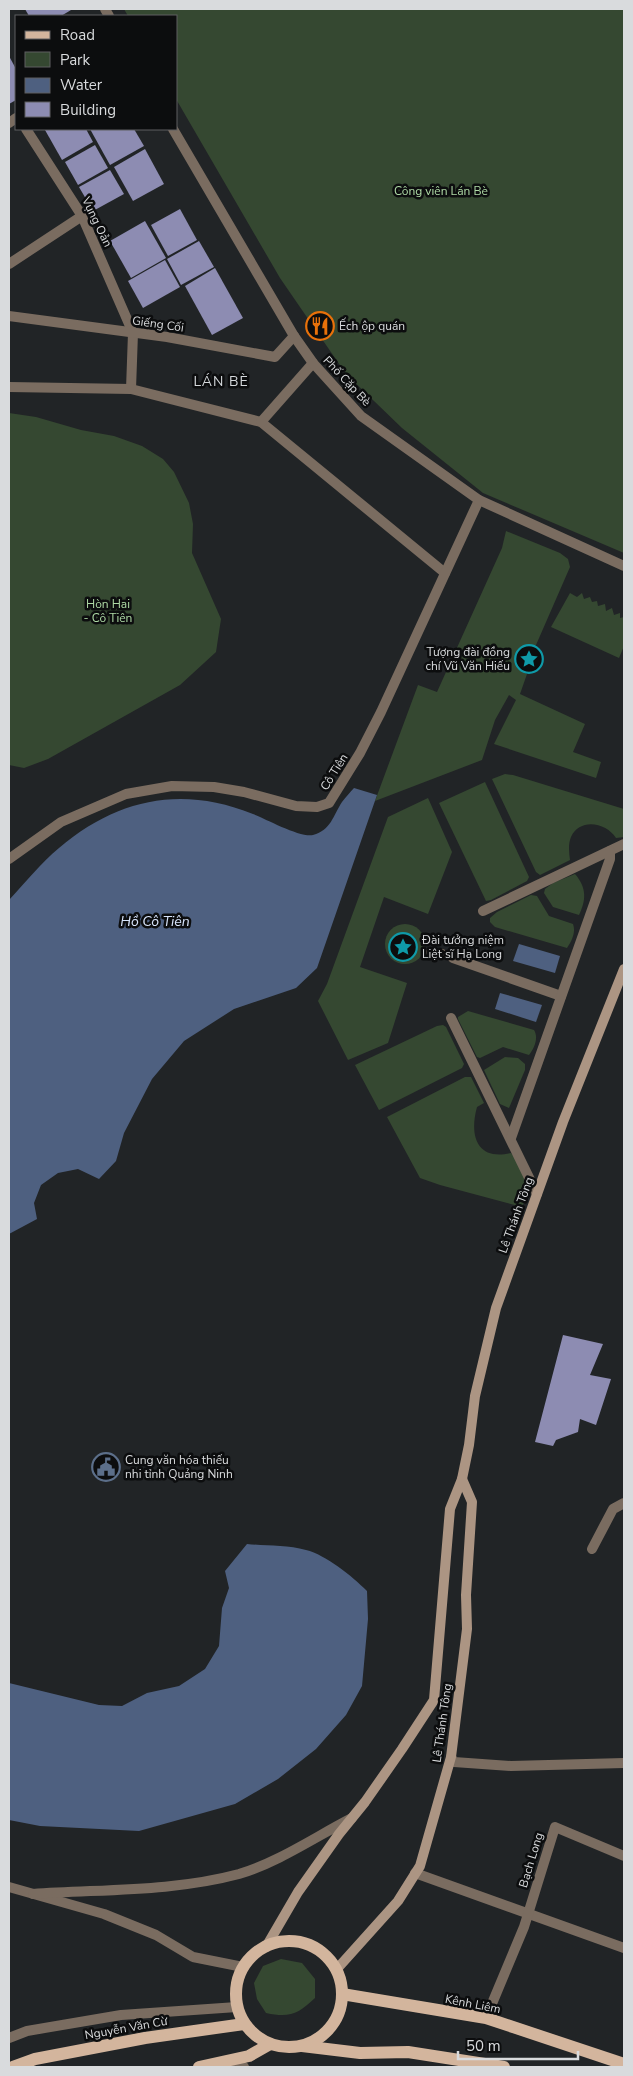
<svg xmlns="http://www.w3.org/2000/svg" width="633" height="2076" font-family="'Nunito Sans',sans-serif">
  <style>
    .green { fill: #354831 }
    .water { fill: #4e6080 }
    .building { fill: #8d8cb2 }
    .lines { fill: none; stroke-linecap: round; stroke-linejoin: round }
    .pedestrian { stroke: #7a6c60; stroke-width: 10 }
    .minor { stroke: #7a6c60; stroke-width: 10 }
    .tertiary { stroke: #7a6c60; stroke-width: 10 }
    .secondary { stroke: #ac9583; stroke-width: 10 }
    .primary { stroke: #d3b59d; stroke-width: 12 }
    .labels { text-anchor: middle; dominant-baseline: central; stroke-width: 5; stroke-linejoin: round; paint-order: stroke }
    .park-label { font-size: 12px; fill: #afdba6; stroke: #0c0d0e }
    .street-label { font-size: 12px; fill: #d9dbdd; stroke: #0c0d0e }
    .poi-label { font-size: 12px; fill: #d9dbdd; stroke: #0c0d0e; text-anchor: start }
    .neighbourhood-label { font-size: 14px; letter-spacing: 1px; fill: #d4d8db; stroke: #0c0d0e }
    .water-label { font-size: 14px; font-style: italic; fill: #d8e5fc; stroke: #0c0d0e }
  </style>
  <rect width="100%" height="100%" fill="#212426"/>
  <g class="green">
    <polygon points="124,9 624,9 624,553 483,493 402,428 346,374 280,278 176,99 176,16 128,16"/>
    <polygon points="9,413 36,417 81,430 114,436 142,446 163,459 174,472 189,503 193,524 192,553 221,619 216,652 180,685 48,759 24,768 9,765"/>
    <path d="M506 531 560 553 568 559 570 567 536 645C522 651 510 663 527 674L520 694 585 724 573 752 601 762 596 778 494 744 516 700 509 695 495 720 482 760 375 801 418 685 437 692 502 548Z"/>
    <polygon points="570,593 577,597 582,593 584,599 590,597 592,602 597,601 598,606 605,604 606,611 612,608 614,615 620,613 620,618 624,617 624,646 619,658 551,627"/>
    <path d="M505 774 513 775 624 809V837L616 838C607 823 580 817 571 837 568 844 569 852 570 860L540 875 536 872 492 779Z"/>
    <polygon points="485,782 529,877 527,881 491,900 486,901 439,803"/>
    <polygon points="428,798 452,852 428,914 384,897 360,967 407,983 388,1043 348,1060 318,1001 327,984 388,817"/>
    <path d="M575 874C587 888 586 900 579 915L553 907 544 893 545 889 553 883Z"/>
    <path d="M531 895 537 896 549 916 573 924C576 932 572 941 567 948L495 927 490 922V918L497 912Z"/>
    <circle cx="405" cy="944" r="20"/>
    <path d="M468 1011 534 1030C539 1038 534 1049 529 1055L503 1047 480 1058 477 1057 458 1019V1017Z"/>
    <polygon points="443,1025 446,1027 464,1064 462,1068 379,1110 355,1065 437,1026"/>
    <polygon points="505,1057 518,1058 525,1064 525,1070 509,1108 500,1104 484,1070"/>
    <path d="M465 1077H471L484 1103 477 1107C469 1136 477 1161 511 1153L519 1163 530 1188 522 1207 440 1185 420 1178 387 1117Z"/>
    <path d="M281 1959 302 1963 315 1979V1998C298 2014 290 2018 266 2013L257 1999 254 1983 263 1966Z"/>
  </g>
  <g class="water">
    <path d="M354 788 377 795 317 968 296 988 234 1009 184 1041 152 1079 124 1133 116 1161 99 1179 78 1169 58 1173 41 1185 34 1203 37 1219 9 1234V900C25 883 41 863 59 848 117 799 181 785 253 814 266 819 301 838 313 835 331 830 333 816 342 802 346 797 350 792 354 788Z"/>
    <polygon points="519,944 560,956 555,973 513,961"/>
    <polygon points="500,993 542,1005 536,1022 495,1009"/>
    <path d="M247 1544C266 1546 287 1545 306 1550 326 1555 352 1576 367 1591L368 1619 362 1686 346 1715 316 1749 278 1779 235 1804 139 1831 40 1826 9 1820V1683L99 1705 122 1706 147 1693 179 1686 205 1669 219 1646 222 1608 229 1588 225 1571Z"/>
  </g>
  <g class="building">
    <polygon points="25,9 70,9 71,10 61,16 29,16"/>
    <polygon points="9,56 16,69 16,100 9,104"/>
    <polygon points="46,129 86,129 93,142 62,160 45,130"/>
    <polygon points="90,129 134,129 144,146 110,165"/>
    <polygon points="95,145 108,168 78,185 65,162"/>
    <polygon points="145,149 164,184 133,201 114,167"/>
    <polygon points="110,170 124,194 93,211 79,187"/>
    <polygon points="180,209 197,240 168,256 151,225"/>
    <polygon points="145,221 166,258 131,278 110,241"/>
    <polygon points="199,241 214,267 181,285 167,259"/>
    <polygon points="165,260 180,287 143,308 128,281"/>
    <polygon points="215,268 243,318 212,335 185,286"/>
    <polygon points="563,1335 603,1344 590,1375 611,1379 596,1425 580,1419 578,1432 556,1440 553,1446 535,1442"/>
  </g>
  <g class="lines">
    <g class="pedestrian">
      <polyline points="483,911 624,844"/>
      <polyline points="431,952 442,954"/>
      <polyline points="453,958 561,996"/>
      <polyline points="451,1018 537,1194"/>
      <polyline points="511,1138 610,859 610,851"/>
    </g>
    <g class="minor">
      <polyline points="9,123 16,118"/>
      <polyline points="26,129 82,216 133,333 131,389"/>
      <polyline points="9,264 82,216"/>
      <polyline points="9,316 167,337 275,357 294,336"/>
      <polyline points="9,387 131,389 261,422 445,573"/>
      <polyline points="261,422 313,363"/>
      <polyline points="9,859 61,822 126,794 172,786 214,787 244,792 296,806 317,807 329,803 360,753 381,712 479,500"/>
      <polyline points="592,1549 613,1509 624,1503"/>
      <polyline points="451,1757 454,1762 511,1766 624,1763"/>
      <polyline points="415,1873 624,1948"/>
      <polyline points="486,2018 524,1927 555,1827 624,1856"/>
      <polyline points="231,2060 244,2067"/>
    </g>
    <g class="tertiary">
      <polyline points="105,9 109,16"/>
      <polyline points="173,129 294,336 313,363 361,416 479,500 624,566"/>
      <polyline points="9,1887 104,1914 156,1935 193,1957 243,1967"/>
      <path d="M33 1894C101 1889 172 1892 239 1874 279 1862 315 1837 352 1818"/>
      <polyline points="9,2038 27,2031 121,2015 237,2007"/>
    </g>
    <g class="secondary">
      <polyline points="266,1947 298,1892 339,1834 365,1802 402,1749 434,1700 450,1509 462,1479 469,1445 475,1396 496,1308 563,1122 624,969"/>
      <polyline points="336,1970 398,1901 420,1866 451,1757 467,1629 466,1595 472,1502 462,1479"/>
    </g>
    <g class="primary">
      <circle cx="289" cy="1994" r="53"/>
      <polyline points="342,1994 486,2018 624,2064"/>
      <polyline points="302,2046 360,2053 408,2052 504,2067"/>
      <polyline points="13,2067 35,2059 145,2038 244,2024"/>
      <polyline points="199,2067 249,2056 270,2044"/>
    </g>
  </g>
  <defs>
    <symbol id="restaurant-ring" viewBox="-11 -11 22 22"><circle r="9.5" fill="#0c0d0e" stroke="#e8710a" stroke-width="1.5"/><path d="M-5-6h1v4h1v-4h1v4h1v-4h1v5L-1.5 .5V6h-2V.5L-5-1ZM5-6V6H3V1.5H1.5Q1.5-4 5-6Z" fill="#e8710a"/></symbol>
    <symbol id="sight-ring" viewBox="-11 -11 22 22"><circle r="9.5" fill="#0c0d0e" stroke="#0f9aa8" stroke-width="1.5"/><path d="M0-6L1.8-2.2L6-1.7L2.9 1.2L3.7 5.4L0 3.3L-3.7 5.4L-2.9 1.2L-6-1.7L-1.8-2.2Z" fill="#0f9aa8"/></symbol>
    <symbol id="civic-ring" viewBox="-11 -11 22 22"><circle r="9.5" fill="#0c0d0e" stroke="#5c6f8a" stroke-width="1.5"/><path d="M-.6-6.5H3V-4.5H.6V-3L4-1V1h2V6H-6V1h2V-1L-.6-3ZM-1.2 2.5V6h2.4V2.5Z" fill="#5c6f8a"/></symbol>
  </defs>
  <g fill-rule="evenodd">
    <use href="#restaurant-ring" x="304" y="310" width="32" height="32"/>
    <use href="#sight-ring" x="513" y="643" width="32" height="32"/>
    <use href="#sight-ring" x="387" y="931" width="32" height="32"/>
    <use href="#civic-ring" x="90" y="1451" width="32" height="32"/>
  </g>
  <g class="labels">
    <g class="park-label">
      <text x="441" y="191">Công viên Lán Bè</text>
      <text x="108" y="604">Hòn Hai<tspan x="108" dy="14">- Cô Tiên</tspan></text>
    </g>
    <g class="street-label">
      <text transform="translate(97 222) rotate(64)">Vụng Oản</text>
      <text transform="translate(158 324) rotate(8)">Giếng Cối</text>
      <text transform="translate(347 381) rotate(47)">Phố Cặp Bè</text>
      <text transform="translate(334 772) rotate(-58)">Cô Tiên</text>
      <text transform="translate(516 1215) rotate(-70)">Lê Thánh Tông</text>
      <text transform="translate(442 1723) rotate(-82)">Lê Thánh Tông</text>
      <text transform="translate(531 1860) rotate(-73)">Bạch Long</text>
      <text transform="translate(473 2004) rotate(11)">Kênh Liêm</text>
      <text transform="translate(126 2028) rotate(-10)">Nguyễn Văn Cừ</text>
    </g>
    <g class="poi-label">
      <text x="339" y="326">Ếch ộp quán</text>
      <text x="510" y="652" text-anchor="end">Tượng đài đồng<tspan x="510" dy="14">chí Vũ Văn Hiếu</tspan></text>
      <text x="422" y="940">Đài tưởng niệm<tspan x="422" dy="14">Liệt sĩ Hạ Long</tspan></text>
      <text x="125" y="1460">Cung văn hóa thiếu<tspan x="125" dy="14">nhi tỉnh Quảng Ninh</tspan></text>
    </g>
    <g class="neighbourhood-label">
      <text x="221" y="381">LÁN BÈ</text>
    </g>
    <g class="water-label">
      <text x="155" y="921">Hồ Cô Tiên</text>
    </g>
  </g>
  <rect width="633" height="2076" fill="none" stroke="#d9dbdd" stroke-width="20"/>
  <rect x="15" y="15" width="162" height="115" fill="#0c0d0e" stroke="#5e5f61"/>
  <rect x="25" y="31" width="25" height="8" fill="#d3b59d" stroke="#5e5f61"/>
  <text x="60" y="40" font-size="15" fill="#d9dbdd">Road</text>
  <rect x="25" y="52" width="25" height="15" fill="#354831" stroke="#5e5f61"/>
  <text x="60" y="65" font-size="15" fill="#d9dbdd">Park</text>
  <rect x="25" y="78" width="25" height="15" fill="#4e6080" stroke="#5e5f61"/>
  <text x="60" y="90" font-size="15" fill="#d9dbdd">Water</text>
  <rect x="25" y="102" width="25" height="15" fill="#8d8cb2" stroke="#5e5f61"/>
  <text x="60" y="115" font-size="15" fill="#d9dbdd">Building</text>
  <path d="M458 2051v8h120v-8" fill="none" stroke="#d9dbdd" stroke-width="2.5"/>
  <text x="466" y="2051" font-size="15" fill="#d9dbdd" stroke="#0c0d0e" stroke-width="4" paint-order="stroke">50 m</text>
</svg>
